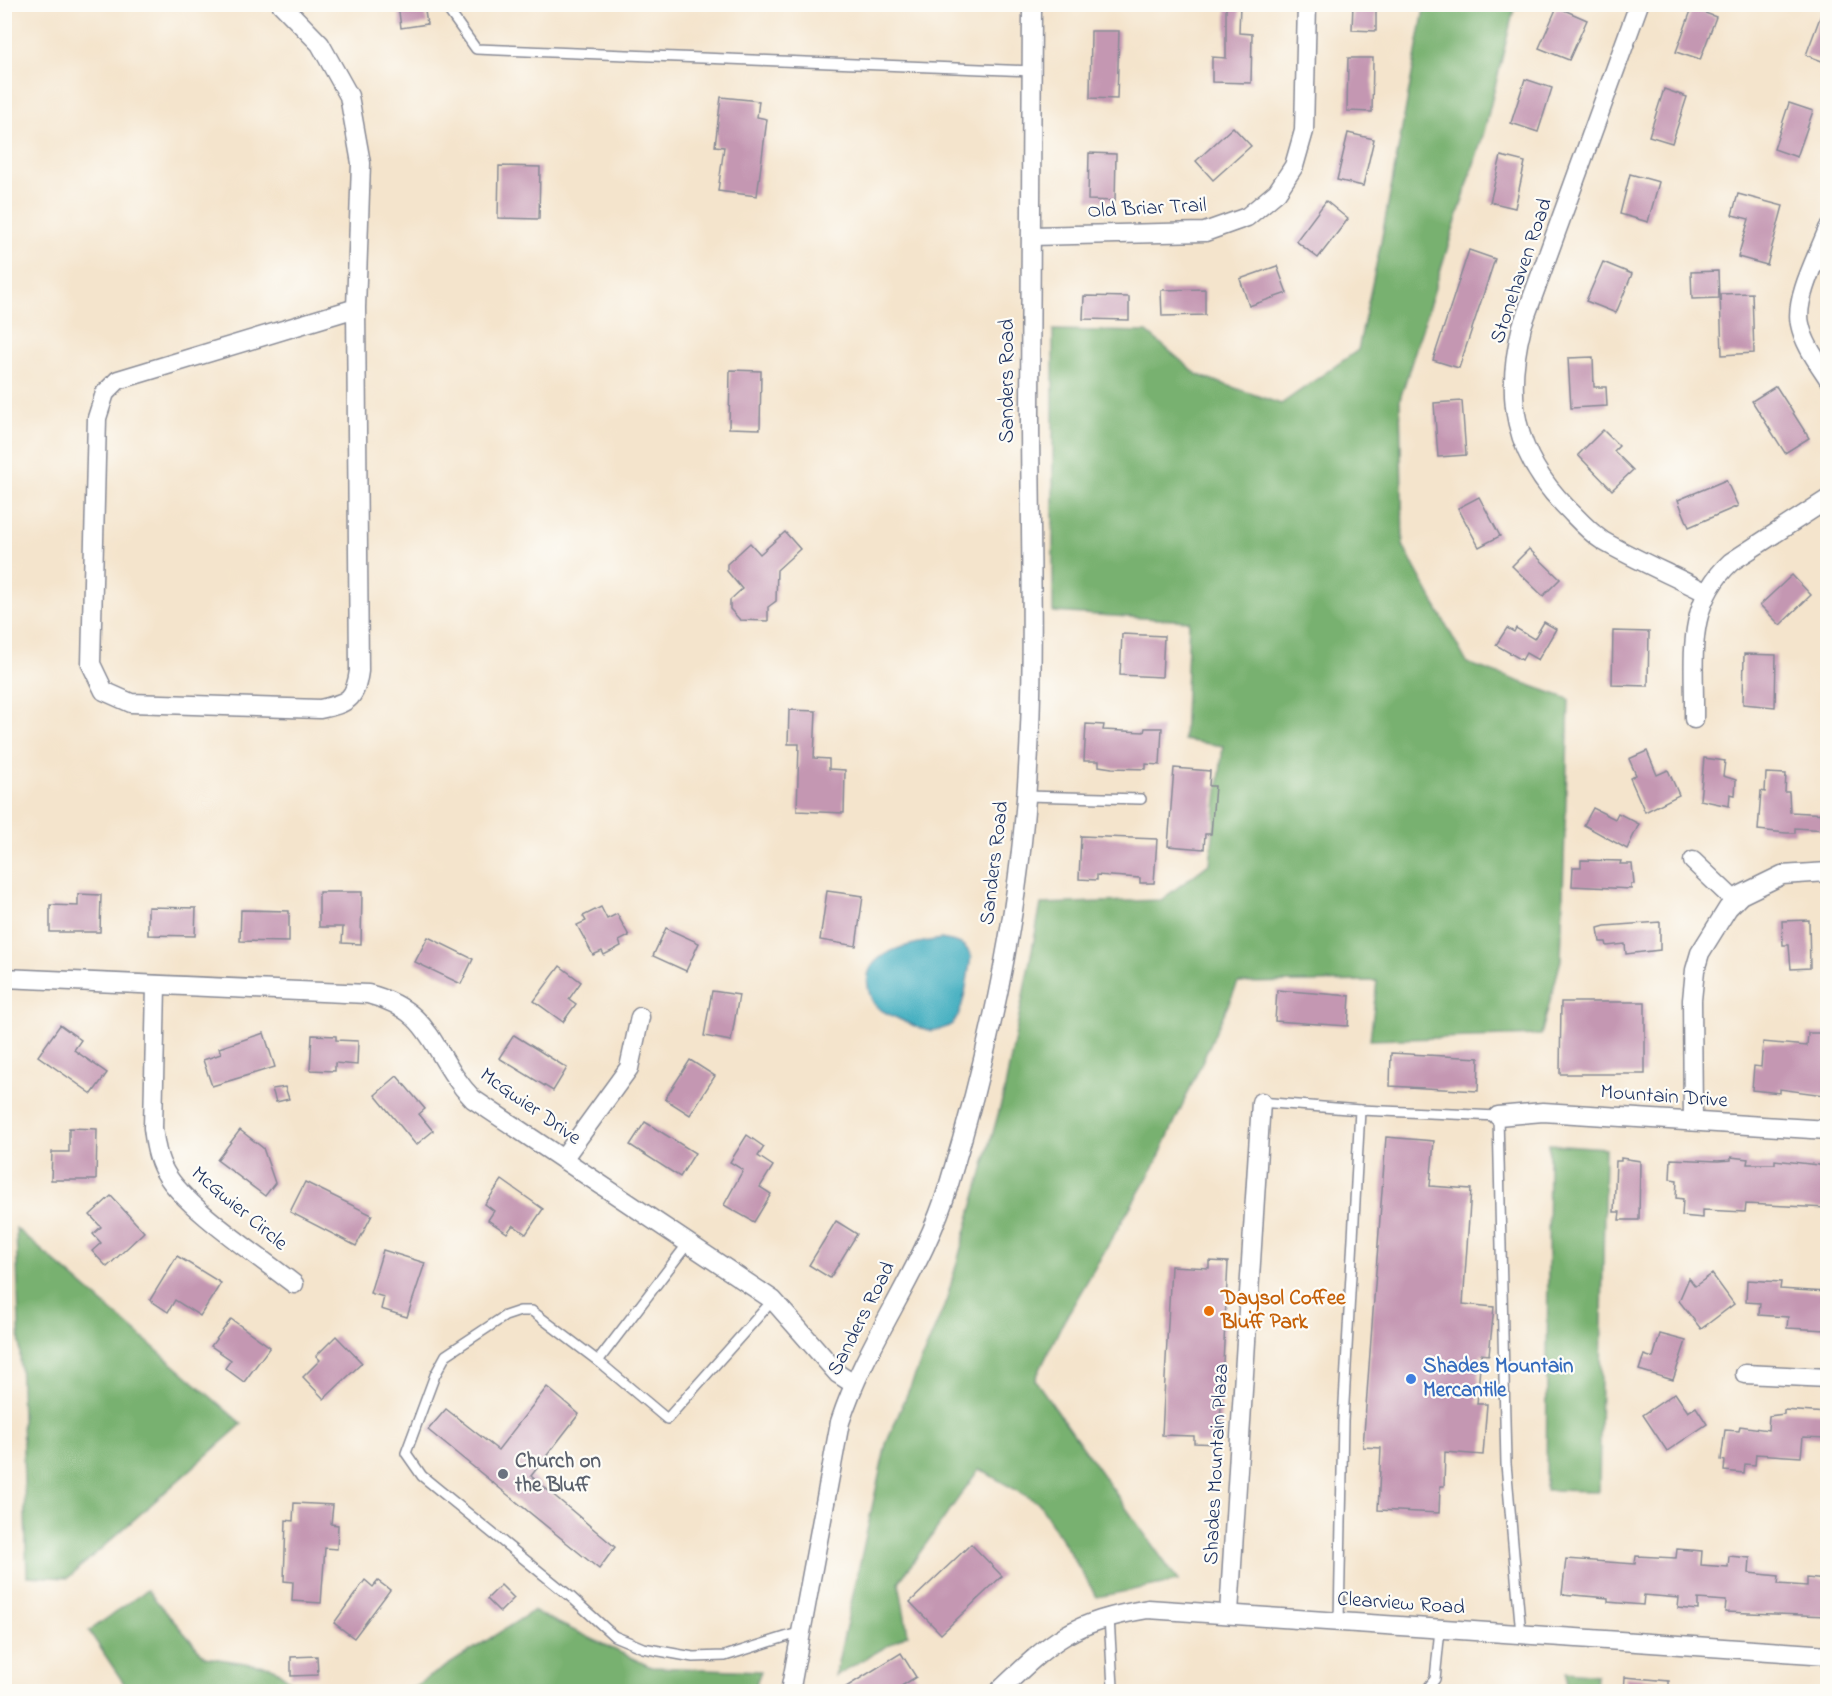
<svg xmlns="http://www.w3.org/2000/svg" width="1832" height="1696" font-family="'Indie Flower',sans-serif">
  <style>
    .forest { fill: #78b16f; stroke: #4a7066; stroke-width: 1.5 }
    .water { fill: #42aec0; stroke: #2e6e8f; stroke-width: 1.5 }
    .building { fill: #c497b2 }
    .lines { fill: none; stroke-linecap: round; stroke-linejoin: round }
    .service-casing { stroke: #888a95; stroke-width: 12 }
    .minor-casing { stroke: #888a95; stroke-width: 21 }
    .service { stroke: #fff; stroke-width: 9 }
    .minor { stroke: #fff; stroke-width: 18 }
    .food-dot { fill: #e8710a; stroke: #fdfcf7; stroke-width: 2 }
    .shop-dot { fill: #3f7fe0; stroke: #fdfcf7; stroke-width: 2 }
    .worship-dot { fill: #6b7280; stroke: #fdfcf7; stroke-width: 2 }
    .labels { text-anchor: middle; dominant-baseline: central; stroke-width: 4.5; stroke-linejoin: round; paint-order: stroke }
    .street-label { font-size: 21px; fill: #1b2f5e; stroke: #fdfcf7 }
    .food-label { font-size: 21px; font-weight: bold; fill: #c56008; stroke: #fdfcf7; text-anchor: start }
    .shop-label { font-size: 21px; font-weight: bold; fill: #366cbe; stroke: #fdfcf7; text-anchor: start }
    .worship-label { font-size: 21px; font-weight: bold; fill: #5b616d; stroke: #fdfcf7; text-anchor: start }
  </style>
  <rect width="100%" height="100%" fill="#fdfcf7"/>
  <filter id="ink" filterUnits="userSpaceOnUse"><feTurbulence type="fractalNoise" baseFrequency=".0167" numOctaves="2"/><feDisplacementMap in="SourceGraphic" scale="12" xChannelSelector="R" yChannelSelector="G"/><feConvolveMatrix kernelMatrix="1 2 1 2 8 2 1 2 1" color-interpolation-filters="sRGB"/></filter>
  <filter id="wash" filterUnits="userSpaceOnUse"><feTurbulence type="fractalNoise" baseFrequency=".008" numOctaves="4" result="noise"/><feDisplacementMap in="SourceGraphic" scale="24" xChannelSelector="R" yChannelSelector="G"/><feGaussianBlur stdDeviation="1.35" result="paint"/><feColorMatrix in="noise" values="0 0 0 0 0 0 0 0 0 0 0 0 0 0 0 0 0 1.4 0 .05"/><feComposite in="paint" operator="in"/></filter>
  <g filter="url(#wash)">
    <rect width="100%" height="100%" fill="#f4e4cc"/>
    <g class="forest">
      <polygon points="1425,4 1515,5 1484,132 1400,399 1403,546 1467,663 1569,699 1561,960 1541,1035 1370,1040 1377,981 1238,983 1156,1163 1061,1326 1035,1380 1178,1581 1097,1597 1039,1503 979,1469 899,1582 908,1634 835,1676 886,1444 946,1302 1004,1093 1041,904 1161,900 1210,863 1223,746 1184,740 1189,621 1053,612 1053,330 1147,332 1198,375 1281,404 1358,350 1381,242"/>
      <polygon points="1549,1144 1605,1148 1599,1491 1546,1490"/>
      <polygon points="16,1228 242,1424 68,1578 27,1576"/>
      <polygon points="147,1590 205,1657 272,1667 304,1691 129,1691 89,1631"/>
      <polygon points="533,1611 651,1667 761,1671 753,1691 407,1691"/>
      <polygon points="1567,1672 1597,1675 1596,1691 1566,1691"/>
    </g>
    <path class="water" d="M941 939C956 942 966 942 971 957 968 973 964 1013 953 1023 948 1028 935 1032 927 1030 919 1029 882 1012 877 1007 871 1002 869 993 868 986 862 950 916 943 941 939Z"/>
    <g id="blocks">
      <g class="building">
        <polygon points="398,4 424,4 427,24 401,28"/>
        <polygon points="1226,4 1240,4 1239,33 1252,34 1251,83 1212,82 1212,57 1226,58"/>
        <polygon points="1353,4 1376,4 1376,31 1352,30"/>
        <polygon points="1825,4 1827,4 1827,63 1806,55"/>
        <polygon points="1557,7 1587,20 1569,60 1539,48"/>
        <polygon points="1692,8 1716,17 1700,60 1676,52"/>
        <polygon points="1091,31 1119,31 1117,99 1090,98"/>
        <polygon points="1348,58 1373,58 1372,112 1347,111"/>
        <polygon points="1525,79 1552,88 1538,132 1511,123"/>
        <polygon points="1664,89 1687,97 1672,143 1649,136"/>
        <polygon points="721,97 759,101 757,117 767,119 757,196 718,191 724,147 715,146"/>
        <polygon points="1789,103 1813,111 1797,157 1774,149"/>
        <polygon points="1233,127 1251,146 1213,180 1196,161"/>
        <polygon points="1348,133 1374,139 1363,186 1337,180"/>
        <polygon points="1089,153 1116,154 1115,201 1088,200"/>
        <polygon points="1501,156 1525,162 1515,208 1490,202"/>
        <polygon points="499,166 540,167 539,219 498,218"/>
        <polygon points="1630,174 1659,182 1648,222 1620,214"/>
        <polygon points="1738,194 1783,206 1767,265 1738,257 1749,219 1732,215"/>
        <polygon points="1326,201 1348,219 1318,258 1296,241"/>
        <polygon points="1469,250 1495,259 1459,368 1433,360"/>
        <polygon points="1603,262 1632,274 1616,313 1586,301"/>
        <polygon points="1277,266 1287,293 1249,306 1240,279"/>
        <polygon points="1718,271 1719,298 1692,299 1691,272"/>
        <polygon points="1205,289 1205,315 1162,316 1161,290"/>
        <polygon points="1752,293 1754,353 1722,355 1720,294"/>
        <polygon points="1084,296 1129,297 1129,320 1083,319"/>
        <polygon points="1593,357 1594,387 1606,387 1607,406 1571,408 1568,358"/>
        <polygon points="730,370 761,371 760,429 729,428"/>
        <polygon points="1776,386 1809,438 1785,453 1752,401"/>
        <polygon points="1462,401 1466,455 1438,457 1434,403"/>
        <polygon points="1603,430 1619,446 1614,451 1633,470 1612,490 1578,455"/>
        <polygon points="1726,480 1738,506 1689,527 1678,500"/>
        <polygon points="1479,497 1500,536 1479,547 1458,508"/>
        <polygon points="785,532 800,549 777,570 776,601 768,607 768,621 740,620 730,609 730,600 742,589 727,571 727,564 750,543 760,554"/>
        <polygon points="1529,549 1560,579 1543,596 1512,566"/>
        <polygon points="1792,575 1811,595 1780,625 1760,605"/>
        <polygon points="1544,622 1556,629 1538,660 1526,653 1522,660 1496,645 1507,628 1514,632 1516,628 1534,639"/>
        <polygon points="1613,631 1649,632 1648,686 1612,685"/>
        <polygon points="1122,634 1164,636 1162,677 1120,675"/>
        <polygon points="1744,654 1776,655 1775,707 1743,704"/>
        <polygon points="789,710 816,711 814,758 829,759 829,769 845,770 844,813 797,811 799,744 788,744"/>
        <polygon points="1086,724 1104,725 1103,730 1144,732 1145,728 1162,728 1160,765 1146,764 1146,769 1112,768 1099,766 1099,761 1084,761"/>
        <polygon points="1647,751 1657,775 1668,770 1679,795 1645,812 1630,778 1636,775 1629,759"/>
        <polygon points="1704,758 1725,761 1723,776 1736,780 1735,795 1730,794 1729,806 1700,800"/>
        <polygon points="1174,768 1210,771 1209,786 1215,786 1211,834 1205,834 1204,849 1168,846"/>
        <polygon points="1766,773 1786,774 1785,792 1789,792 1790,812 1827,814 1827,830 1795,828 1795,833 1786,833 1758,830 1761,791 1765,792"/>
        <polygon points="1593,808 1615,819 1618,813 1639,824 1627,849 1584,825"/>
        <polygon points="1081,836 1157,839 1154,883 1140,883 1140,878 1097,875 1097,880 1079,879"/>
        <polygon points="1581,860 1621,861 1620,864 1632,864 1634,884 1631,884 1631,889 1572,886 1573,867 1581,867"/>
        <polygon points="827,891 863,896 856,946 820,940"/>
        <polygon points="319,892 362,892 361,944 342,943 343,927 319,927"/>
        <polygon points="78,894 101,895 100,932 50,932 50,905 78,906"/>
        <polygon points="148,907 196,908 195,936 148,935"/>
        <polygon points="601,907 607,919 617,914 629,936 619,941 621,946 604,955 602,951 593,955 577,925 586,921 583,916"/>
        <polygon points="241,910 289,911 289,942 240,941"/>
        <polygon points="1809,920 1810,968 1791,969 1789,945 1783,945 1782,921"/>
        <polygon points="1660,922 1660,950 1626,954 1625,944 1607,946 1606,942 1600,942 1598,928 1605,926"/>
        <polygon points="666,928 699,943 686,971 653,956"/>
        <polygon points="428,937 473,959 461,984 415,962"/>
        <polygon points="560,966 581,982 569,999 576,1004 563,1022 534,1001"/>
        <polygon points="1277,990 1350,996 1348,1026 1275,1021"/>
        <polygon points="712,991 739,995 731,1041 704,1036"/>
        <polygon points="1561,1002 1645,1002 1645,1074 1560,1074"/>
        <polygon points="60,1025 81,1040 74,1050 107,1073 92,1094 38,1056"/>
        <polygon points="264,1033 275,1067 212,1086 203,1060 221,1054 219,1048"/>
        <polygon points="1808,1033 1827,1033 1827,1093 1824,1095 1780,1089 1780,1093 1752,1090 1754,1066 1761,1067 1763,1042 1807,1046"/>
        <polygon points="312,1035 336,1036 336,1040 358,1041 357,1065 335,1063 335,1071 310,1070"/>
        <polygon points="514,1035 567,1068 553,1091 499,1058"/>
        <polygon points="1391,1053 1479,1058 1478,1091 1390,1086"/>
        <polygon points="690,1060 715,1076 690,1115 665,1099"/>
        <polygon points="397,1076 425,1109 419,1114 433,1131 416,1145 375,1095"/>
        <polygon points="285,1087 289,1099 276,1102 272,1089"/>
        <polygon points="645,1122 695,1153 680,1177 630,1145"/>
        <polygon points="69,1128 97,1129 96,1180 51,1180 52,1152 69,1152"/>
        <polygon points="240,1130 263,1148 275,1183 265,1196 217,1160"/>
        <polygon points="747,1135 764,1147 758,1156 773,1166 760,1187 771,1194 754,1222 724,1205 743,1170 730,1162"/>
        <polygon points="1386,1137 1434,1141 1430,1186 1471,1189 1463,1304 1494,1307 1489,1355 1481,1354 1477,1404 1487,1404 1483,1455 1445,1452 1444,1486 1440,1486 1439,1513 1378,1510 1381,1448 1363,1447"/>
        <polygon points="1731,1157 1748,1159 1747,1164 1775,1164 1775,1160 1827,1166 1827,1208 1746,1204 1745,1212 1703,1210 1703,1218 1682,1216 1683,1199 1676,1198 1677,1180 1670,1179 1671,1159 1718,1161 1731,1160"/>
        <polygon points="1621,1158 1640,1161 1639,1220 1619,1220 1620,1212 1614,1212 1616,1161 1621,1161"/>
        <polygon points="502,1180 543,1209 526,1234 513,1225 507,1233 488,1220 494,1211 485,1204"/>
        <polygon points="305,1182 372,1215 356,1246 290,1212"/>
        <polygon points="111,1196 144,1232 107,1267 92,1251 101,1243 93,1234 101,1227 90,1215"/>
        <polygon points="836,1221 857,1234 830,1278 809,1265"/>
        <polygon points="383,1250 425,1263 407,1317 381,1309 384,1297 370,1293"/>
        <polygon points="177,1256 221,1283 200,1316 175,1300 168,1312 150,1300"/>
        <polygon points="1209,1261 1228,1262 1219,1444 1194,1443 1194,1436 1162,1435 1171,1266 1209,1268"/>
        <polygon points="1712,1274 1734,1304 1701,1329 1679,1301 1689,1278 1695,1286"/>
        <polygon points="1747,1280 1781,1282 1780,1289 1827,1292 1827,1330 1787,1328 1788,1317 1759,1315 1760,1303 1746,1302"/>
        <polygon points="231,1319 270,1347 244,1382 225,1368 231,1360 211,1346"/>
        <polygon points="1660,1334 1686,1341 1673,1380 1639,1370 1644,1355 1653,1358"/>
        <polygon points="336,1336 362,1363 324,1399 303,1377 320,1360 316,1356"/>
        <polygon points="547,1387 579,1414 531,1476 615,1547 599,1569 428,1430 446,1409 498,1450"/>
        <polygon points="1675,1393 1688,1412 1696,1407 1707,1424 1667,1451 1643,1415"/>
        <polygon points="1784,1410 1827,1413 1827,1438 1803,1437 1801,1457 1756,1454 1755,1465 1745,1464 1744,1473 1724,1471 1725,1461 1721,1460 1725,1430 1739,1431 1740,1426 1768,1430 1769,1416 1784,1414"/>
        <polygon points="294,1503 333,1505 331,1524 338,1525 337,1549 325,1548 321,1603 292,1601 293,1582 284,1581 286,1520 293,1521"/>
        <polygon points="971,1544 1002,1576 941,1634 910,1602"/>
        <polygon points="1677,1549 1702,1551 1701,1565 1728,1567 1729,1556 1750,1558 1749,1573 1779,1576 1778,1584 1807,1586 1807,1578 1826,1580 1827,1616 1725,1612 1726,1601 1698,1599 1698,1610 1678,1608 1679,1598 1644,1595 1643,1605 1608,1602 1608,1598 1562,1594 1566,1559 1635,1564 1636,1556 1676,1558"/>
        <polygon points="365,1580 373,1587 378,1581 390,1590 354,1638 334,1623"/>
        <polygon points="501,1585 514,1598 500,1612 487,1599"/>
        <polygon points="901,1653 916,1677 892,1692 838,1692"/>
        <polygon points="317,1656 318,1675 291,1676 291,1657"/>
        <polygon points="1625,1677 1669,1681 1669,1692 1624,1692"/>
      </g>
    </g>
  </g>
  <g filter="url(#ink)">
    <use href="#blocks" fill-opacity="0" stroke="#888a95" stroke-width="1.5"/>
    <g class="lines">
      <defs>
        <g id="service">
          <polyline points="448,4 449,11 476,49 1032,71"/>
          <polyline points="1026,796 1141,799"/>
          <polyline points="1261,1102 1360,1110 1343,1421 1339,1622"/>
          <polyline points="1360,1110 1498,1116 1506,1464 1521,1634"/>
          <polyline points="689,1242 598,1361 667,1419 773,1300"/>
          <polyline points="598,1361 532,1311 520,1311 505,1316 446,1355 435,1375 406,1453 422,1476 572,1598 614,1636 643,1648 693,1657 725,1656 801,1632"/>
          <polyline points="1109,1617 1113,1687"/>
          <polyline points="1425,1692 1435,1679 1440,1629"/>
        </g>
        <g id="minor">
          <path d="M281 4 320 44 349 96 361 163 356 308 359 671C355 700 348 703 320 709L131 703 104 691 91 664 97 418 105 393 118 380 356 308"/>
          <path d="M1639 4 1522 326C1504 397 1514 454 1566 507 1578 519 1589 532 1603 541 1636 560 1672 575 1705 592"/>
          <path d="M1828 229C1819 253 1794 299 1800 324 1804 344 1817 361 1828 378"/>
          <polyline points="1031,236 1205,232 1247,217 1277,192 1294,166 1304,131 1307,4"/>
          <path d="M1694 719C1695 660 1684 605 1731 562L1828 499"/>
          <polyline points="1693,861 1735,901"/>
          <path d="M4 978 368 994C436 1011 431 1056 473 1099L773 1300 838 1374 852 1383"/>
          <path d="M156 985 153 1128C155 1143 157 1158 165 1172 185 1208 260 1257 294 1284"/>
          <polyline points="1498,1116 1543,1112 1828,1130"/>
          <polyline points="1693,1121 1692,1000 1695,970 1700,953 1728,908 1741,895 1782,875 1828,872"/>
          <polyline points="563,1159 629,1068 640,1017"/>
          <polyline points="1745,1374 1828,1378"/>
          <polyline points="1229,1613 1261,1102"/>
          <path d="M790 1692 840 1422C867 1339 924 1269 949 1184 987 1059 1016 929 1026 799 1036 671 1030 541 1030 413 1030 277 1032 141 1032 4"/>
          <path d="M998 1692C1053 1639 1072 1622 1148 1609L1828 1655"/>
        </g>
      </defs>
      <use href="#service" class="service-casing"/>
      <use href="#minor" class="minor-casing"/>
      <use href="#service" class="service"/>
      <use href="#minor" class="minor"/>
    </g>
  </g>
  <circle class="food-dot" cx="1209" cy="1311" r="6"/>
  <circle class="shop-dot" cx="1411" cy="1379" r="6"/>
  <circle class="worship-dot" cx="503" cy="1474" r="6"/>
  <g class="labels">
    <g class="street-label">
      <text transform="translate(1147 209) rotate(-3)">Old Briar Trail</text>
      <text transform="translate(1522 271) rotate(-71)">Stonehaven Road</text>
      <text transform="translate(1008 381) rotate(-90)">Sanders Road</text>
      <text transform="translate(995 863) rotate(-83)">Sanders Road</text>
      <text transform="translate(1664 1097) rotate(4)">Mountain Drive</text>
      <text transform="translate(530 1107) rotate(35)">McGwier Drive</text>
      <text transform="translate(239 1209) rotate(40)">McGwier Circle</text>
      <text transform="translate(862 1319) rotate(-63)">Sanders Road</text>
      <text transform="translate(1217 1464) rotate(-87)">Shades Mountain Plaza</text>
      <text transform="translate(1401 1604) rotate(4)">Clearview Road</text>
    </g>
    <g class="food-label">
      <text x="1221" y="1299">Daysol Coffee<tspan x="1221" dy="24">Bluff Park</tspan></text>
    </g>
    <g class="shop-label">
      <text x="1423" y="1367">Shades Mountain<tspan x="1423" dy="24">Mercantile</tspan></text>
    </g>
    <g class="worship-label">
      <text x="515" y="1462">Church on<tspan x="515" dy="24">the Bluff</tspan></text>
    </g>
  </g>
  <rect width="1832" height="1696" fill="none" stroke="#fdfcf7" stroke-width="24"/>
</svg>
